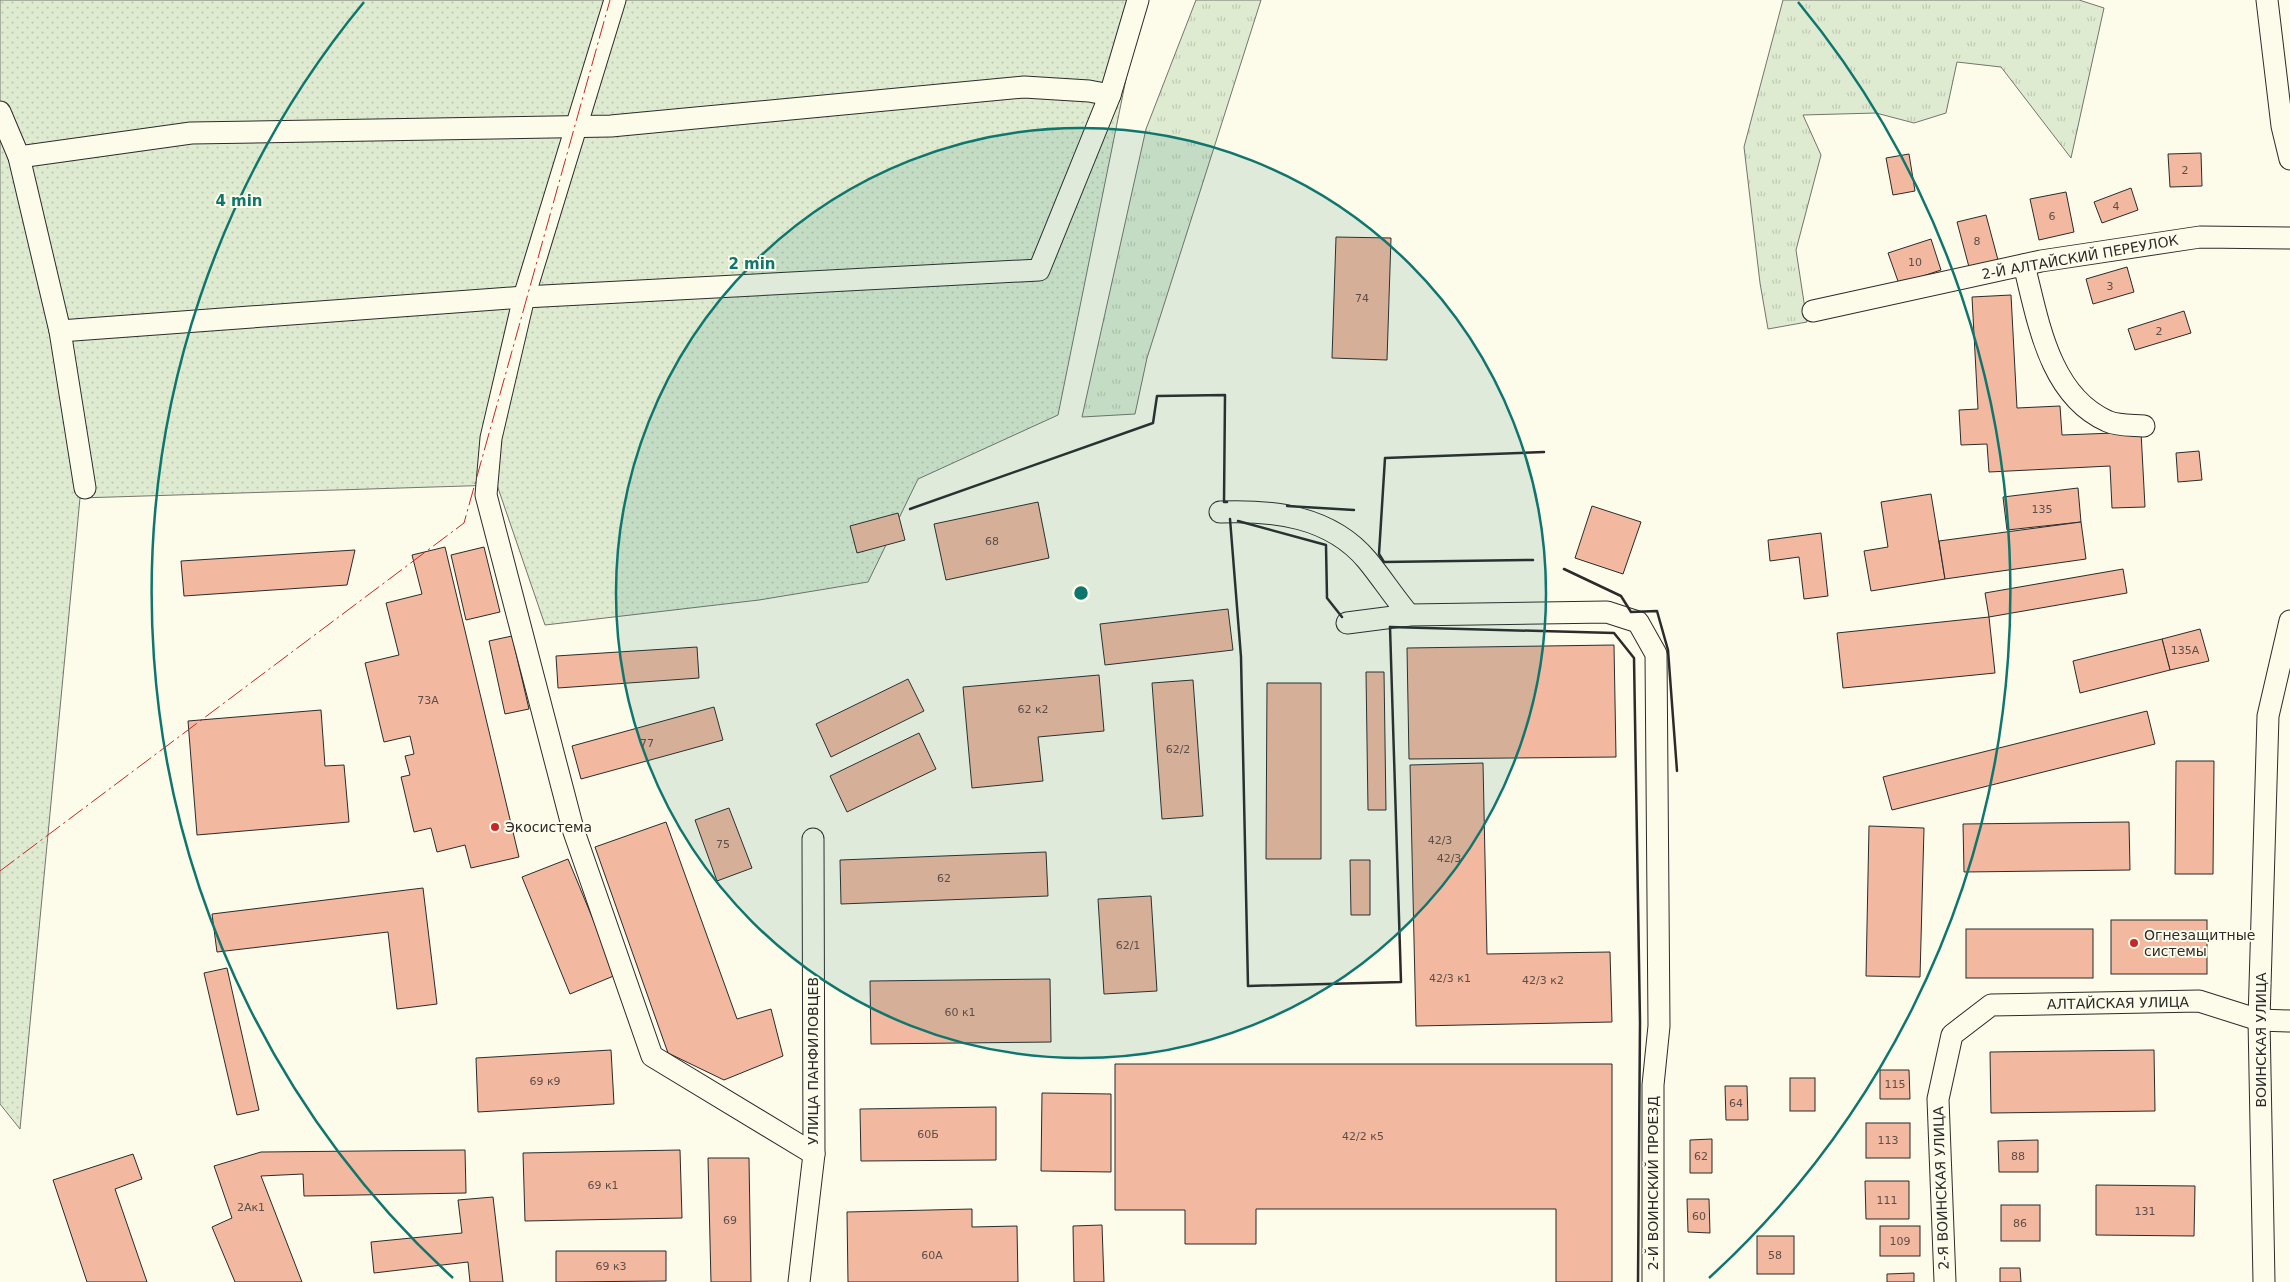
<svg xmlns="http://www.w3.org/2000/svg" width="2290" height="1282" font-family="'DejaVu Sans',sans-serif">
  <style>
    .grass { fill: url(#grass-tufts); stroke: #74746e }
    .garden { fill: url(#garden-dots); stroke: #74746e }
    .building { fill: #f2b8a0; stroke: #2b2b2b }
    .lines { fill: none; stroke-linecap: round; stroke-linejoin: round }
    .minor-casing { stroke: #2b2b2b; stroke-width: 23 }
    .minor { stroke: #fdfbea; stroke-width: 21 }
    .wall { stroke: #2b2b2b; stroke-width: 2.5 }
    .power { stroke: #c62828; stroke-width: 1; stroke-dasharray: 18 4 2.5 4; stroke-linecap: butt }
    .ring { fill: none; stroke: #0f766e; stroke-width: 2.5 }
    .poi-dot { fill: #c62828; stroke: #fdfbea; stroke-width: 2 }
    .labels { text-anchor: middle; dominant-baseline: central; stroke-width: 4; stroke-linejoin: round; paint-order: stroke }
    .number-label { font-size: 11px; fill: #5d4e48 }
    .street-label { font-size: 14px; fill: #2b2b2b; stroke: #fdfbea }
    .poi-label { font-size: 14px; fill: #2b2b2b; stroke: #fdfbea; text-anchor: start }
    .centre { fill: #0f766e; stroke: #fdfbea; stroke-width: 2.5 }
    .ring-label { font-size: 15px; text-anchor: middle; font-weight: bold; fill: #0f766e; stroke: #fdfbea; stroke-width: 4; stroke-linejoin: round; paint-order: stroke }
  </style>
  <defs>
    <pattern id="grass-tufts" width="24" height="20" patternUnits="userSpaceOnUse" patternTransform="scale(1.25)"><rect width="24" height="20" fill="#deebd1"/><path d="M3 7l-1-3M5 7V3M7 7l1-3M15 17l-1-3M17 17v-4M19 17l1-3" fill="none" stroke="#bfcab4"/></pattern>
    <pattern id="garden-dots" width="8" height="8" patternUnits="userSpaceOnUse" patternTransform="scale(1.25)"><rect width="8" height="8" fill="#deebd1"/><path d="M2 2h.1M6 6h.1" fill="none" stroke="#bfcab4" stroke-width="1.8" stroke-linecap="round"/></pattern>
  </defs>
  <rect width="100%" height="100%" fill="#fdfbea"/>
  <g class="grass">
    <polygon points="1196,0 1261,0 1147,358 1135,414 1082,417 1146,129"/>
    <polygon points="1783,0 2079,0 2104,8 2071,158 2001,67 1957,62 1946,113 1914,123 1876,113 1803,115 1821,155 1796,250 1807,322 1768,329 1760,283 1744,147"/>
  </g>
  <polygon class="garden" points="0,0 1142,0 1058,415 918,479 868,582 759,600 545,625 497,485 80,498 20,1129 0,1104"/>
  <g class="building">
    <polygon points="2201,153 2202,186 2170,187 2168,154"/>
    <polygon points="1909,154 1915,191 1893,195 1886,158"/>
    <polygon points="2131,188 2138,210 2102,223 2094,202"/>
    <polygon points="2066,192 2074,232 2039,240 2030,199"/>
    <polygon points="1986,215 1998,260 1969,267 1957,222"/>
    <polygon points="1336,237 1391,238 1387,360 1332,358"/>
    <polygon points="1931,239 1941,270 1899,284 1888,253"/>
    <polygon points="2127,267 2134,292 2093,304 2086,279"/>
    <polygon points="2011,295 2017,408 2060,406 2062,435 2141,432 2145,507 2112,508 2110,466 1989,472 1987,444 1961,445 1959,410 1978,409 1972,297"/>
    <polygon points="2184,311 2191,333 2135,350 2128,329"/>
    <polygon points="2199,451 2202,480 2178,482 2176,453"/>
    <polygon points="2078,488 2081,522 2007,530 2003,497"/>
    <polygon points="1931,494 1945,579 1871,591 1864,551 1888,547 1881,502"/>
    <polygon points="1038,502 1049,558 946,580 934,524"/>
    <polygon points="1592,506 1641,522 1623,574 1575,558"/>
    <polygon points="898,513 905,540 857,553 850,526"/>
    <polygon points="2081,522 2086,559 1945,579 1939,541"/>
    <polygon points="1821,533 1828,596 1804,599 1799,557 1770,561 1768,540"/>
    <polygon points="445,547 519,857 471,868 465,845 437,852 431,828 414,832 401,777 410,775 405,756 414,754 410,736 384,742 365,663 399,655 386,603 422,594 412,555"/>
    <polygon points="484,547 500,612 466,620 451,555"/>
    <polygon points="355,550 347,585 184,596 181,561"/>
    <polygon points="2123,569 2127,593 1989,617 1985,593"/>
    <polygon points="1228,609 1233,650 1105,665 1100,624"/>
    <polygon points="1989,617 1995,673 1843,688 1837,633"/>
    <polygon points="2200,629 2209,661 2170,670 2162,639"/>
    <polygon points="512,636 529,709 505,714 489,641"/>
    <polygon points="2162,639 2170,670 2080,693 2073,661"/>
    <polygon points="1614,645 1616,757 1409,759 1407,648"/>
    <polygon points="697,647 699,678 558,688 556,656"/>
    <polygon points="1366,672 1384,672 1386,810 1368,810"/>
    <polygon points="1099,675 1104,731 1038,737 1043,781 972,788 963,687"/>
    <polygon points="908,679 924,711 831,757 816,724"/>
    <polygon points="1193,680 1203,816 1162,819 1152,683"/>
    <polygon points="1267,683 1321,683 1321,859 1266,859"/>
    <polygon points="714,707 723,740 581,779 572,746"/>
    <polygon points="321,710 325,766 344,765 349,822 197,835 188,721"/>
    <polygon points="2147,711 2155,744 1892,810 1883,777"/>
    <polygon points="919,733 936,769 847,812 830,776"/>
    <polygon points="2176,761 2214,761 2213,874 2175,874"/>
    <polygon points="1483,763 1487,954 1610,952 1612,1022 1416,1026 1410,765"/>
    <polygon points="729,808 752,868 717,881 695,820"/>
    <polygon points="666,822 737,1019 771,1009 783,1056 724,1080 668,1053 595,847"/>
    <polygon points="2129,822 2130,870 1964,872 1963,824"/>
    <polygon points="1869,826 1924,828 1920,977 1866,976"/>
    <polygon points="1046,852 1048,896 841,904 840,860"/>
    <polygon points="568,859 616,975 570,994 522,877"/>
    <polygon points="1350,860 1370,860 1370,915 1351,915"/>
    <polygon points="423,888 437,1004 397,1009 388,932 217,952 212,914"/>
    <polygon points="1151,896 1157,991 1104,994 1098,899"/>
    <rect x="2111" y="920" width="96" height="54"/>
    <rect x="1966" y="929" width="127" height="49"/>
    <polygon points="227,968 259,1110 237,1115 204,973"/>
    <polygon points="1050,979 1051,1042 871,1044 870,981"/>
    <polygon points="611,1050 614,1104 478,1112 476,1058"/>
    <polygon points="2154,1050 2155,1111 1991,1113 1990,1052"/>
    <polygon points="1115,1064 1612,1064 1612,1282 1556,1282 1556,1209 1256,1209 1256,1244 1185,1244 1185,1210 1115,1210"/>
    <polygon points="1880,1070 1909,1070 1910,1099 1880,1099"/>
    <rect x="1790" y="1078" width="25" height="33"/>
    <polygon points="1725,1086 1747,1086 1748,1120 1726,1120"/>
    <polygon points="1042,1093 1111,1094 1111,1172 1041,1171"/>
    <polygon points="996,1107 996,1160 861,1161 860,1109"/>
    <rect x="1866" y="1123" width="44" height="35"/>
    <polygon points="1712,1139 1712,1173 1690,1173 1690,1140"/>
    <polygon points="2038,1140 2038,1172 1999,1172 1998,1141"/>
    <polygon points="465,1150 466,1193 304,1196 303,1174 261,1176 302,1282 235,1282 212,1227 232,1218 214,1166 261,1152"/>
    <polygon points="680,1150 682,1218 525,1221 523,1153"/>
    <polygon points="133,1154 142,1179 115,1189 147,1282 87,1282 53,1180"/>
    <polygon points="708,1158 749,1158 751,1282 711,1282"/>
    <polygon points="1865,1181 1909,1181 1909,1219 1866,1219"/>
    <polygon points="2096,1185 2195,1186 2194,1236 2096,1235"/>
    <polygon points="493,1197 503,1282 470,1282 468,1262 374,1273 371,1242 462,1233 458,1200"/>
    <polygon points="1687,1199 1709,1199 1710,1233 1688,1232"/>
    <rect x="2001" y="1205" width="39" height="36"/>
    <polygon points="972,1209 972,1227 1017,1226 1018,1282 848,1282 847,1212"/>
    <polygon points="1102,1225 1104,1282 1074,1282 1073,1226"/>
    <rect x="1880" y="1226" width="40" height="30"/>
    <rect x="1757" y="1236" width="37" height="38"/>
    <polygon points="556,1251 666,1251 666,1281 556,1282"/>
    <polygon points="2000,1268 2020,1268 2021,1282 2000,1282"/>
    <polygon points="1914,1273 1914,1282 1887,1282 1887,1274"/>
  </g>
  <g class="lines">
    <defs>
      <g id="minor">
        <polyline points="615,0 524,297 491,438 486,495 573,829 652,1056 814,1154"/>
        <polyline points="2267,0 2282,126 2290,159"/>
        <polyline points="0,112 19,157 60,331 85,488"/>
        <polyline points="19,157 191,133 611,126 1024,87 1089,91 1110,95"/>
        <path d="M2024 265C2038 320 2049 395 2107 421 2117 426 2133 425 2144 426"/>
        <polyline points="1813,311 2041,261 2200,237 2290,238"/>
        <polyline points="60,331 524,297 1039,270 1110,95 1138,0"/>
        <path d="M1220 512C1273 510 1330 516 1367 560 1381 577 1394 597 1409 615"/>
        <polyline points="1347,623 1409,615 1607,612 1638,622 1656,654 1659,1026 1653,1085 1653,1282"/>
        <polyline points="799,1282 814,1154 813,839"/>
        <polyline points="1945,1282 1938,1099 1952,1035 1991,1005 2199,1001 2259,1020 2290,1021"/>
        <polyline points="2264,1282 2259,1020 2268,716 2290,621"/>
      </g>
    </defs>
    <use href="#minor" class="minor-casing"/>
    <use href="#minor" class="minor"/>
    <g class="wall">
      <polyline points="1287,506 1354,510"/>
      <polyline points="910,509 1153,423 1157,396 1225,395 1224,502 1227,502"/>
      <polyline points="1230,519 1241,657 1248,986 1401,982 1390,627"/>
      <polyline points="1238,521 1326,545 1327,598 1342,617"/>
      <polyline points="1533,560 1384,562 1379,554 1385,458 1544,452"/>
      <polyline points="1564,569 1621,596 1631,612 1657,611 1668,650 1677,771"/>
      <polyline points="1390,627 1614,633 1634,658 1640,1022 1638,1282"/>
    </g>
    <polyline class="power" points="0,871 464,523 610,0"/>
  </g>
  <circle cx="1081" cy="593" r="465" fill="#0f766e" fill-opacity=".12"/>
  <g class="ring">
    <circle cx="1081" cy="593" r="465"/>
    <path d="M453 1278A929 929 0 0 1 364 2M1798 2A929 929 0 0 1 1709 1278"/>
  </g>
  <g class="poi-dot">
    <circle cx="495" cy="827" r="5"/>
    <circle cx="2134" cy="943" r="5"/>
  </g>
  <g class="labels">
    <g class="number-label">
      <text x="2185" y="170">2</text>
      <text x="2116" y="206">4</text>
      <text x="2052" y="216">6</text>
      <text x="1977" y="241">8</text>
      <text x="1915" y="262">10</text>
      <text x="2110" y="286">3</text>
      <text x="1362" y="298">74</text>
      <text x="2159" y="331">2</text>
      <text x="2042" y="509">135</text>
      <text x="992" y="541">68</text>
      <text x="2185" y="650">135А</text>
      <text x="428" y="700">73А</text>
      <text x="1033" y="709">62 к2</text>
      <text x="647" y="743">77</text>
      <text x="1178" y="749">62/2</text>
      <text x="1440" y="840">42/3</text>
      <text x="723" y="844">75</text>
      <text x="1449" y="858">42/3</text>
      <text x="944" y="878">62</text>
      <text x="1128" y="945">62/1</text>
      <text x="1450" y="978">42/3 к1</text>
      <text x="1543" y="980">42/3 к2</text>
      <text x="960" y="1012">60 к1</text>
      <text x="545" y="1081">69 к9</text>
      <text x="1895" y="1084">115</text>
      <text x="1736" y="1103">64</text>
      <text x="928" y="1134">60Б</text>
      <text x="1363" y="1136">42/2 к5</text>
      <text x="1888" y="1140">113</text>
      <text x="1701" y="1156">62</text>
      <text x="2018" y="1156">88</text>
      <text x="603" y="1185">69 к1</text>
      <text x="1887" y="1200">111</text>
      <text x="251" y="1207">2Ак1</text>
      <text x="2145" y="1211">131</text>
      <text x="1699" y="1216">60</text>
      <text x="730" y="1220">69</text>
      <text x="2020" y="1223">86</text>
      <text x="1900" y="1241">109</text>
      <text x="932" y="1255">60А</text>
      <text x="1775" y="1255">58</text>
      <text x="611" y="1266">69 к3</text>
    </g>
    <g class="street-label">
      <text transform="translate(2080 257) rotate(-10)">2-Й АЛТАЙСКИЙ ПЕРЕУЛОК</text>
      <text transform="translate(2118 1003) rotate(-1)">АЛТАЙСКАЯ УЛИЦА</text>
      <text transform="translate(2261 1040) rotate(-90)">ВОИНСКАЯ УЛИЦА</text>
      <text transform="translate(813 1061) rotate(-90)">УЛИЦА ПАНФИЛОВЦЕВ</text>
      <text transform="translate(1653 1183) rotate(-90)">2-Й ВОИНСКИЙ ПРОЕЗД</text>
      <text transform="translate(1941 1188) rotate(-92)">2-Я ВОИНСКАЯ УЛИЦА</text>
    </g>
    <g class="poi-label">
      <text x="505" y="827">Экосистема</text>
      <text x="2144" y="935">Огнезащитные<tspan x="2144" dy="16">системы</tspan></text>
    </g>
  </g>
  <circle cx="1081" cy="593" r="8" class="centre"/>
  <g class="ring-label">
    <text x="239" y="206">4 min</text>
    <text x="752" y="269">2 min</text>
  </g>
</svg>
